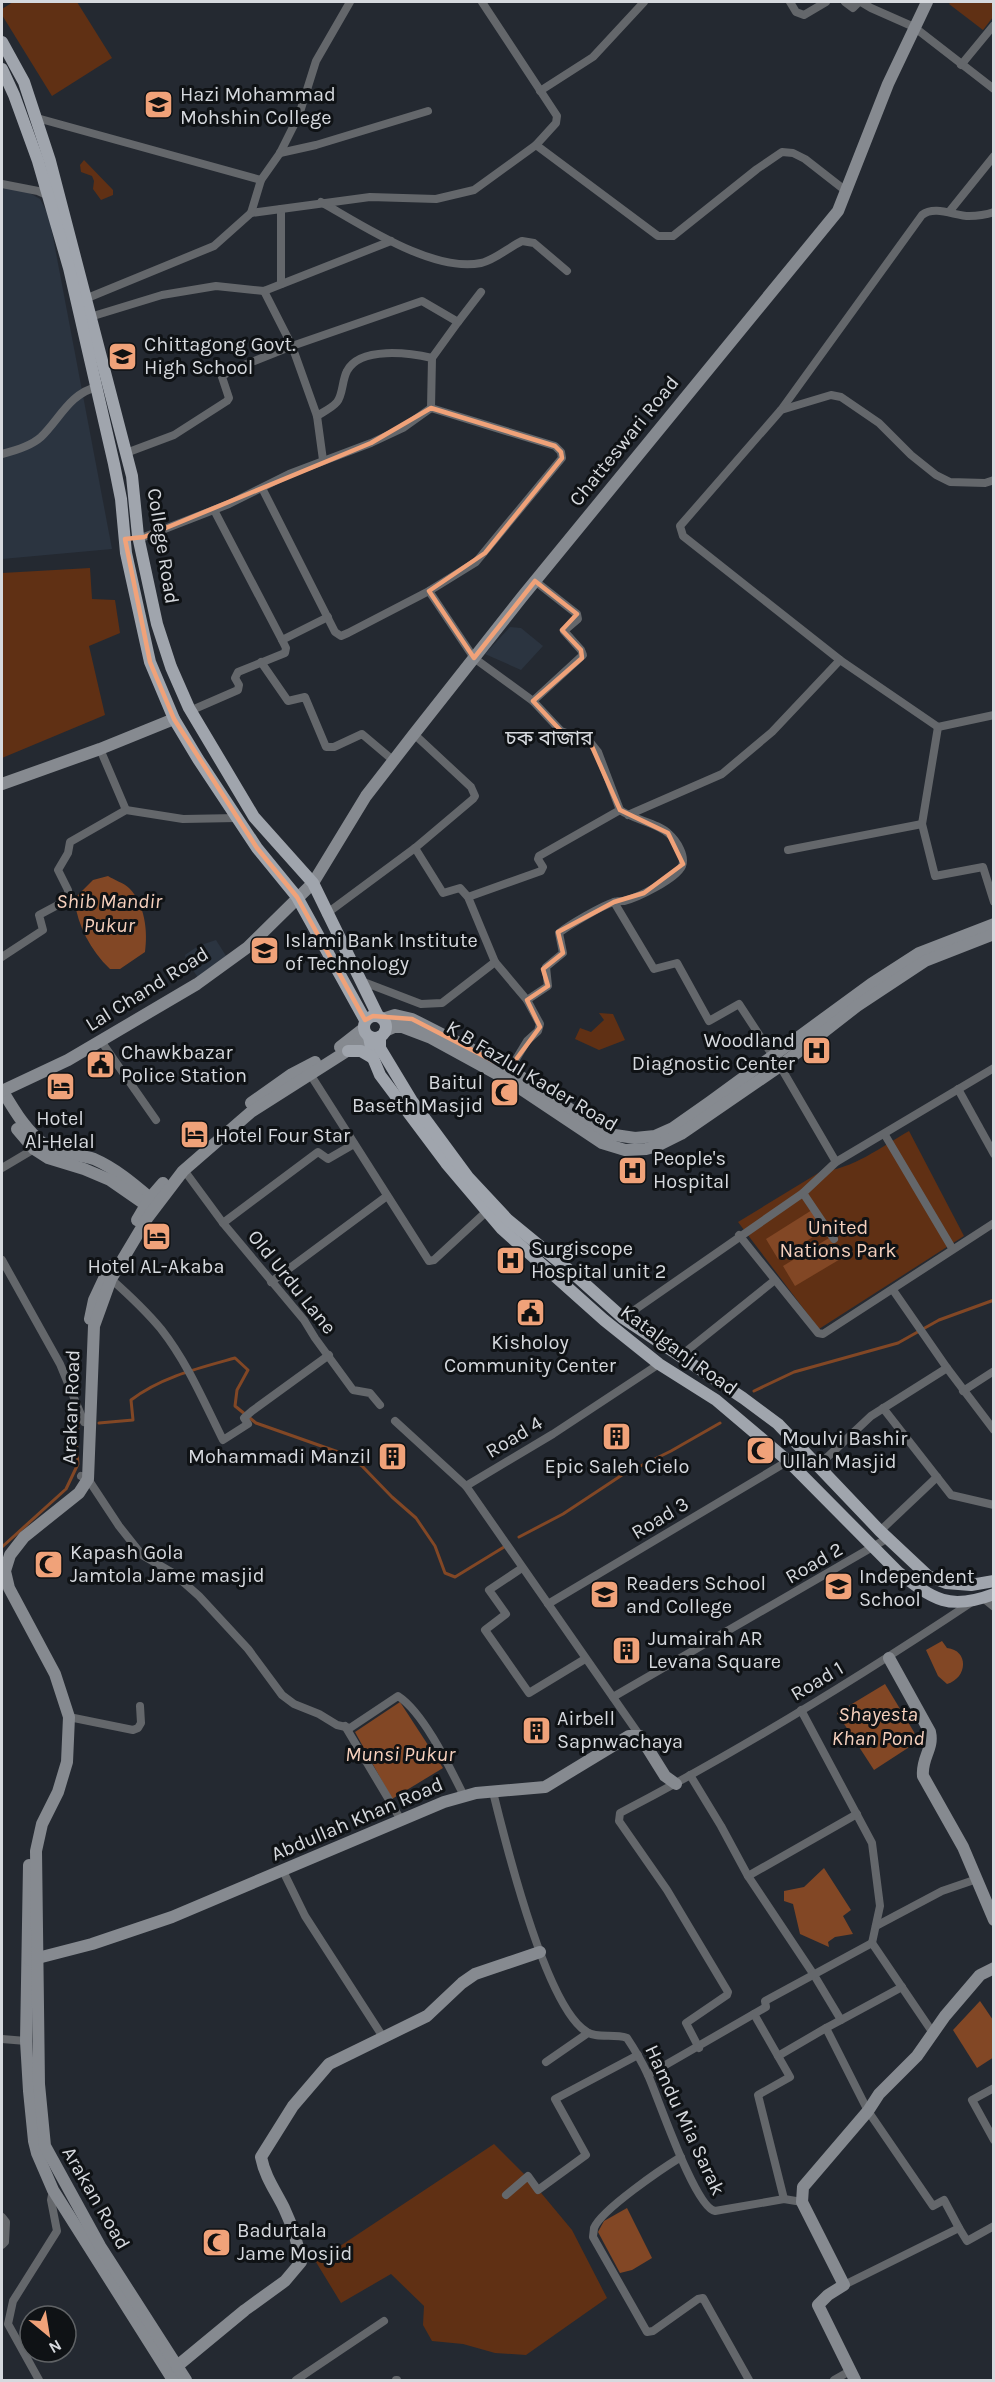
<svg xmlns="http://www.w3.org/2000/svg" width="995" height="2382" font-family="Karla,'Noto Sans Bengali',sans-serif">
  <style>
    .built { fill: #2b3440 }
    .green { fill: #603014 }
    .water { fill: #824725 }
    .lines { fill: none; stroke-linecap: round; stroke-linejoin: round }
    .stream { stroke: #824725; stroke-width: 3 }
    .street { stroke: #64676b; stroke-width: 8 }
    .secondary { stroke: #868a90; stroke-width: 12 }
    .primary { stroke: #a0a5ad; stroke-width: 12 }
    .marked { fill: none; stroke: #f0a279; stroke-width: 4.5; stroke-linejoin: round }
    .labels { text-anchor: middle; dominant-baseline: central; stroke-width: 6; stroke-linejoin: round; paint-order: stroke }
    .poi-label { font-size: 20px; fill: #d6d9de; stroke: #0f1215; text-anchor: start }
    .street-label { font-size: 20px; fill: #d6d9de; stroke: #0f1215 }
    .park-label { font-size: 20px; fill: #f5d0bd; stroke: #0f1215 }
    .neighbourhood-label { font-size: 21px; fill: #d6d9de; stroke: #0f1215 }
    .water-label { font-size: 21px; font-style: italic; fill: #f6d0bd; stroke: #0f1215 }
  </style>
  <rect width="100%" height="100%" fill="#242931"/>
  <g class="built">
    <polygon points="2,184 19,187 40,199 49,216 112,549 2,559"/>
    <polygon points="510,627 521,628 543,646 521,670 485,654"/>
    <polygon points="216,940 228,959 199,979 186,960 185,955 198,946"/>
  </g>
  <g class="green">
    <polygon points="13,2 77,2 112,58 52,96 2,15 2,9"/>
    <polygon points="951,2 993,2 993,17 983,30 949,4"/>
    <polygon points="84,160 113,190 113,195 101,200 93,189 94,181 92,176 81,172 80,165"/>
    <polygon points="90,568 92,599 115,600 120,633 89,646 105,715 2,758 2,573"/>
    <polygon points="599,1013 613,1014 625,1040 599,1050 575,1039 580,1028 591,1032 604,1020"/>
    <path d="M909 1131 964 1236 819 1329 738 1222 820 1172C853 1169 881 1147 909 1131Z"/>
    <polygon points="494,2144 532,2182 572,2230 607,2298 526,2355 495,2353 463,2344 432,2341 423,2325 424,2306 391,2274 341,2303 316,2262"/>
  </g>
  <g class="water">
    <path d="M108 876C114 880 124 883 129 888 145 904 148 931 145 952L120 969H110C90 950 78 926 74 899L93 880Z"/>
    <polygon points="812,1210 824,1230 778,1259 766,1239"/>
    <polygon points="829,1238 842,1258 795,1286 783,1266"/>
    <path d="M942 1641 947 1648C969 1650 968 1678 947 1684L938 1676 926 1650Z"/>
    <polygon points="885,1684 914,1732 916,1739 914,1744 874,1770 837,1713"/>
    <polygon points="400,1702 443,1768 392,1799 355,1732"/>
    <polygon points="824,1868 851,1910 843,1916 853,1934 835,1937 828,1942 829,1947 800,1934 793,1904 784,1901 784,1891 804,1887"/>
    <polygon points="980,2001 993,2020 994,2057 977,2068 953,2030"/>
    <polygon points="627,2208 652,2258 632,2270 620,2273 598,2232 604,2221"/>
  </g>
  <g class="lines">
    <g class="stream">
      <polyline points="754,1391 794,1372 898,1343 939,1320 994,1300"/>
      <path d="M99 1423 133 1420 131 1400C161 1377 199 1368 235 1358L248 1370 237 1390 235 1406 256 1423 344 1454 362 1466 392 1497 416 1518 435 1546 445 1573 455 1577 504 1547"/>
      <polyline points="519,1537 563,1514 622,1475 671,1451 720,1423"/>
      <polyline points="2,1547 66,1489 78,1464 76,1439 79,1421 81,1421"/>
    </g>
    <g class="street">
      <polyline points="482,2 557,116 556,123 536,145"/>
      <polyline points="790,2 796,12 804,15 826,2"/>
      <polyline points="845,2 853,8 859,2"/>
      <polyline points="861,2 871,8 914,27 994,89"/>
      <polyline points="961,65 994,25"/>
      <polyline points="540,91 593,57 644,2"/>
      <polyline points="37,118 261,180"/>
      <polyline points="280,153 316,145 428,111"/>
      <polyline points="2,184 38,191 49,196"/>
      <path d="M321 202C362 225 433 273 481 263 495 260 509 247 522 241L534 243 567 271"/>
      <polyline points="281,209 281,284"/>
      <polyline points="949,212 994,156"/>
      <polyline points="251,213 370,197 436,199 474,190 536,145 658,236 673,236 757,169 782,152 793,153 805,159 846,191"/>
      <polyline points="264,291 292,346 317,416 323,460"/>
      <polyline points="85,299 214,246 251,213 261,180 280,153 299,115 316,61 350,2"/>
      <polyline points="90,317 162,295 216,286 264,291 391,241"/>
      <polyline points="432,358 458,322"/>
      <path d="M781 410 922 215C935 205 955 216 969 216 978 216 985 215 994 212"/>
      <polyline points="126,453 174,435 227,401 229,398 222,377 229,371 292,346 422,301 458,322 481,292"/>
      <path d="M2 454C14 451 31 446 41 437 59 420 70 393 97 387"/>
      <polyline points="262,488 335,632 341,636 348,633 429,591 476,562 562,458 561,452 555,446 431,408"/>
      <polyline points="214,510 282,640"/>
      <path d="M138 536 144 537 229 504 289 474 371 443 403 428 431 408 432 358C410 353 360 346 347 371 342 380 343 395 337 402 332 408 323 412 317 416"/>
      <path d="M429 591 474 658 533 701 561 731 590 742 598 752 620 810C634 820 658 823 669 834 677 841 686 856 682 866 676 879 637 898 624 901 621 901 617 901 614 902 601 906 569 925 559 933L563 953 546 967 548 986 527 1000"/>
      <polyline points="261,662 288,701 305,697 326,747 334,747 362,734 394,761"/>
      <polyline points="533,701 583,655 581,650 564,631 578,619 577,614 535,581"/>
      <polyline points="189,709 192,710 238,690 239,685 235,678 238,672 285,653 286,648 282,640 328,617"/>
      <polyline points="994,715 938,727 922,824 935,876 983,867 994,902"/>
      <polyline points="938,727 840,660 683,536 680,526 781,410 831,395 841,397 879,423 911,455 936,475 950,482 985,483 994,480"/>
      <polyline points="100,749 126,810"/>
      <polyline points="628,815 722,774 772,732 840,660"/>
      <polyline points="415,848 443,893 460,888 468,897 495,962 527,1000 540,1024 538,1031 527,1041 507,1074"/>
      <polyline points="788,850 922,824"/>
      <polyline points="468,897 541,871 543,867 538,859 539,856 620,810"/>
      <polyline points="614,902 654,969 677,963 709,1021 739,1004 773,1056"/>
      <polyline points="326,914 415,848 473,799 475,796 471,787 414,734"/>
      <polyline points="2,957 43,930 39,915 69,899 68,890 58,870 68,853 70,842 126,810 183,819 237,818"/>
      <polyline points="361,981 421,1004 442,1003 495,962"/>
      <polyline points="101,1041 156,1120"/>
      <polyline points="780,1066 836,1162"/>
      <polyline points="310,1074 429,1261 434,1260 486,1212"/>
      <polyline points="958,1089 994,1154"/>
      <polyline points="885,1135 952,1248"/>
      <polyline points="2,1168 34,1149 36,1145"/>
      <polyline points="184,1170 223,1223 304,1320 315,1338 353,1390 370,1393 380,1405"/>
      <polyline points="803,1193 834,1239"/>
      <polyline points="223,1223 318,1152 328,1159 354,1144"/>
      <polyline points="739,1235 818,1333 823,1334 994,1223"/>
      <polyline points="2,1260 60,1364 84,1422"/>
      <path d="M111 1279C129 1295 146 1311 161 1329 187 1362 204 1402 223 1440L248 1424 244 1418 252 1411 329 1355"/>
      <polyline points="271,1282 387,1196"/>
      <polyline points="893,1290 947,1368 994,1430"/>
      <polyline points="623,1318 803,1193 836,1162 994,1068"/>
      <polyline points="679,1357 775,1280"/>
      <polyline points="963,1391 994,1371"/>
      <polyline points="883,1408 951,1495 994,1505"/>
      <polyline points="395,1421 466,1486 553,1434 659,1364"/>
      <polyline points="819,1465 871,1416 947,1368"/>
      <path d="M81 1476 88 1479 119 1526 142 1555 173 1573 199 1596 248 1649 282 1695 294 1704 319 1714 337 1725 350 1728 398 1696C424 1713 450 1768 464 1796"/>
      <polyline points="466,1486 640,1736"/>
      <polyline points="880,1531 937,1477"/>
      <polyline points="522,1568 489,1590 506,1614 485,1630 529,1693 585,1659"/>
      <polyline points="983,1598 994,1607"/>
      <polyline points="548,1604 788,1461"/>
      <polyline points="613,1697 888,1538"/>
      <polyline points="801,1710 872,1843 880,1906 872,1943"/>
      <polyline points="69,1717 133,1730 138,1728 141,1723 140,1706"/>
      <polyline points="345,1726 401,1820"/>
      <polyline points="690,1775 721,1826 748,1876 814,1975 841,2020 826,2028"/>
      <path d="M493 1792C505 1841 546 2008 587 2032 597 2039 615 2033 627 2038 635 2050 642 2062 648 2075 658 2097 695 2208 715 2211L784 2199 802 2202"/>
      <polyline points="283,1871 305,1916 383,2037"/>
      <polyline points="748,1876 857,1814"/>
      <polyline points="876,1926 942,1891 977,1879"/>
      <polyline points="754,2014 778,2056 826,2028 868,2111 933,2206 944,2200 959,2228"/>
      <polyline points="841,2020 902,1987"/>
      <polyline points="2,2039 26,2041"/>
      <path d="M699 2048 686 2023 727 1995 728 1992 667 1890 619 1821 620 1813C741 1750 858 1678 972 1602"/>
      <polyline points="778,2056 790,2077 758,2095 784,2199"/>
      <polyline points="546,2062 588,2033"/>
      <polyline points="648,2075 766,2007 765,2001 872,1943 933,2033"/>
      <polyline points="994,2088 972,2100 994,2140"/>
      <path d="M681 2157C663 2168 601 2210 594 2228 594 2230 593 2235 593 2237L647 2332 653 2331 698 2299 703 2298 749 2380"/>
      <polyline points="506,2195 528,2176 538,2190 586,2155 555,2099 638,2055"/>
      <polyline points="2,2217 6,2222 5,2242 2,2245"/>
      <polyline points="844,2285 959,2228 967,2241 994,2226"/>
      <polyline points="39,2380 8,2324 13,2301 57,2231 51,2200 53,2190"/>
      <polyline points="296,2380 384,2321"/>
      <polyline points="396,2380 397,2380"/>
      <polyline points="834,2380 850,2371"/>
    </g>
    <g class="secondary">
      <polyline points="2,784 100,749 174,719"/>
      <polyline points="383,1019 395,1015 412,1019 481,1054 509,1069 608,1134 635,1138 655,1136 673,1128 710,1102 871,984 919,953 994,924"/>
      <polyline points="385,1031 394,1027 402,1027 431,1038 506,1079 602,1143 625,1150 646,1149 657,1146 681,1134 780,1066 857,1006 925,961 994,934"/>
      <polyline points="340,1047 363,1029"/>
      <path d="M2 1090C14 1110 26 1131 45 1145 60 1156 77 1153 94 1159 117 1169 136 1186 155 1202"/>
      <polyline points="2,1091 68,1060 197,984 248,947 313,883 366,796 414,734 522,597 838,211 888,84 927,2"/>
      <polyline points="251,1103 292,1074 315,1062"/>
      <polyline points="17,1129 34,1149 48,1158 84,1169 110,1180 149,1207"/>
      <polyline points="137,1220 150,1198 163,1183"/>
      <polyline points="90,1319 94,1300 110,1266"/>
      <path d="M889 1658 930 1732C934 1749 921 1758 923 1776L963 1847 994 1920"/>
      <polyline points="29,1865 26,2041 29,2091 34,2141 37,2153 53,2190 173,2380"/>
      <polyline points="30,1960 92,1944 172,1917 444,1802 476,1793 545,1787 629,1736 640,1736 665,1776 676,1784"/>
      <path d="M176 2367 245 2310 285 2281 301 2262C298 2243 292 2225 284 2208 275 2190 265 2177 261 2157L293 2106 329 2064 427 2016 462 1983 475 1974 540 1952"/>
      <polyline points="186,2380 100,2246 45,2146 39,2084 36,1851 42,1824 58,1792 67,1762 69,1717 55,1674 9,1588 5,1571 10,1555 24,1537 79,1493 88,1479 94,1326 111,1279 148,1217 183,1171 251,1112 369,1037"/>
      <polyline points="855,2380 818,2305 828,2295 844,2285 802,2202 803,2187 868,2111 879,2094 917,2056 945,2016 980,1975 994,1968"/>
    </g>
    <g class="primary">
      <polyline points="2,42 24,82 50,161 132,476 138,536 157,624 171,667 189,708 254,817 313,883 378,1016"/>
      <polyline points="2,69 14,95 38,161 69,268 114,464 121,499 126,553 150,662 174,719 198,759 257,848 297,897 365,1020"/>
      <circle cx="375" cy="1027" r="11"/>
      <path d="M369 1037 373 1058 380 1075 446 1163 502 1229 604 1320 659 1364 716 1400 788 1461 898 1572C934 1600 949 1611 994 1594"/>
      <polyline points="380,1037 380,1048 412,1101 468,1177 508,1220 575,1275 623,1318 743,1398 778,1424 880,1531 928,1576 946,1583 971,1585 994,1581"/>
      <polyline points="348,1051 361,1051 373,1058"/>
    </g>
  </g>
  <path class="marked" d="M431 408 555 446 561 452 562 458 485 553 429 591 474 658 535 581 577 614 562 630 581 650 582 658 533 701 561 731 590 742 620 810 668 833 683 864 644 893 614 902 558 932 563 953 543 969 548 986 527 1000 540 1027 509 1069 412 1019 373 1016 365 1020 297 897 257 848 174 719 150 662 125 539 144 537 371 443Z"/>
  <defs>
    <symbol id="university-square" viewBox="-11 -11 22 22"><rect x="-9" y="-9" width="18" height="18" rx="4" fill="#f0a279" stroke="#0f1215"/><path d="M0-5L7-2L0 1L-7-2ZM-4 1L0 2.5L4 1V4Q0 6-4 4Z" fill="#111"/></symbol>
    <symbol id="school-square" viewBox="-11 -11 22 22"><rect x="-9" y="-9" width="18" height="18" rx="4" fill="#f0a279" stroke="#0f1215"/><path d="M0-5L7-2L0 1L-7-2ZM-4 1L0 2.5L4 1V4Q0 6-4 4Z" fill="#111"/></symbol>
    <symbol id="hospital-square" viewBox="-11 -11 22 22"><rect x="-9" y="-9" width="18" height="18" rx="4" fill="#f0a279" stroke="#0f1215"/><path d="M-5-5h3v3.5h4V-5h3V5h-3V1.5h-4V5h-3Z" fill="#111"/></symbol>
    <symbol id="civic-square" viewBox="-11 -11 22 22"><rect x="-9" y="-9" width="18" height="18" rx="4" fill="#f0a279" stroke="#0f1215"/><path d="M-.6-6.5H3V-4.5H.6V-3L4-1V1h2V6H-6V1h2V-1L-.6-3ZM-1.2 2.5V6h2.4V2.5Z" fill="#111"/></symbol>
    <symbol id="hotel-square" viewBox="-11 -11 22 22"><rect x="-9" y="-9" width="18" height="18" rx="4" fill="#f0a279" stroke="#0f1215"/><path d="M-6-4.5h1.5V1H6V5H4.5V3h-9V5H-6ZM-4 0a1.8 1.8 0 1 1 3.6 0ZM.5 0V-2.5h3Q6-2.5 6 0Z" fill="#111"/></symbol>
    <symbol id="mosque-square" viewBox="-11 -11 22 22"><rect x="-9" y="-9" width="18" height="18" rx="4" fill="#f0a279" stroke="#0f1215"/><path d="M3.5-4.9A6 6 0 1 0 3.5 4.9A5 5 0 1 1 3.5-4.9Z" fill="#111"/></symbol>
    <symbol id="building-square" viewBox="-11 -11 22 22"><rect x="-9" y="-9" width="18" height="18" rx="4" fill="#f0a279" stroke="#0f1215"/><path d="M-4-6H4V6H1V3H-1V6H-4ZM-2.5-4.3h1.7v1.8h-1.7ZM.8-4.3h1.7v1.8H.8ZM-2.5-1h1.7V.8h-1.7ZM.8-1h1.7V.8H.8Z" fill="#111"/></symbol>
  </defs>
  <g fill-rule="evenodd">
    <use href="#university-square" x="142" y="88" width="33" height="33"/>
    <use href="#school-square" x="106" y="340" width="33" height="33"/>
    <use href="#university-square" x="248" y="934" width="33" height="33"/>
    <use href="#hospital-square" x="800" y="1034" width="33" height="33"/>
    <use href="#civic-square" x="84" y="1048" width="33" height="33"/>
    <use href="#hotel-square" x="44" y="1070" width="33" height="33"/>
    <use href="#mosque-square" x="488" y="1076" width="33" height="33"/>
    <use href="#hotel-square" x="178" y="1118" width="33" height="33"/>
    <use href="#hospital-square" x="616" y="1154" width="33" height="33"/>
    <use href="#hotel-square" x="140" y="1220" width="33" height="33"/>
    <use href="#hospital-square" x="494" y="1244" width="33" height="33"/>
    <use href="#civic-square" x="514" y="1296" width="33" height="33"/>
    <use href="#building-square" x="600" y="1420" width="33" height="33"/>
    <use href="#mosque-square" x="744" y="1434" width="33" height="33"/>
    <use href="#building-square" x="376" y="1440" width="33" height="33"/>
    <use href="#mosque-square" x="32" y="1548" width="33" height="33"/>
    <use href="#school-square" x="822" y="1570" width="33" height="33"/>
    <use href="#university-square" x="588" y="1578" width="33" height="33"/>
    <use href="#building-square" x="610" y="1634" width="33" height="33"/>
    <use href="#building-square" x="520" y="1714" width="33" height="33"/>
    <use href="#mosque-square" x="200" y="2226" width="33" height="33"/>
  </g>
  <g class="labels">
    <g class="poi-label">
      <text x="180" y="94">Hazi Mohammad<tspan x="180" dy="23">Mohshin College</tspan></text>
      <text x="144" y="344">Chittagong Govt.<tspan x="144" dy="23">High School</tspan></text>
      <text x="285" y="940">Islami Bank Institute<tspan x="285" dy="23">of Technology</tspan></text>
      <text x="795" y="1040" text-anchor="end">Woodland<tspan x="795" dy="23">Diagnostic Center</tspan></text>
      <text x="121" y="1052">Chawkbazar<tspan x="121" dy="23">Police Station</tspan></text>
      <text x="483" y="1082" text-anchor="end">Baitul<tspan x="483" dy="23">Baseth Masjid</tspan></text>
      <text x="60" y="1118" text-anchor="middle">Hotel<tspan x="60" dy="23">Al-Helal</tspan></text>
      <text x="215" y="1135">Hotel Four Star</text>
      <text x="653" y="1158">People's<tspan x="653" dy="23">Hospital</tspan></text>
      <text x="531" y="1248">Surgiscope<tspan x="531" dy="23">Hospital unit 2</tspan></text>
      <text x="156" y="1266" text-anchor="middle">Hotel AL-Akaba</text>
      <text x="530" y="1342" text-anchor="middle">Kisholoy<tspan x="530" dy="23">Community Center</tspan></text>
      <text x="782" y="1438">Moulvi Bashir<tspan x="782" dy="23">Ullah Masjid</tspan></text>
      <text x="371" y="1456" text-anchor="end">Mohammadi Manzil</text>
      <text x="617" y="1466" text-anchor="middle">Epic Saleh Cielo</text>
      <text x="70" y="1552">Kapash Gola<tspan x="70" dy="23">Jamtola Jame masjid</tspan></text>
      <text x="859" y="1576">Independent<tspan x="859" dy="23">School</tspan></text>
      <text x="626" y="1583">Readers School<tspan x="626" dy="23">and College</tspan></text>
      <text x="648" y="1638">Jumairah AR<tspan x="648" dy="23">Levana Square</tspan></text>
      <text x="557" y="1718">Airbell<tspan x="557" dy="23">Sapnwachaya</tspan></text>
      <text x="237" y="2230">Badurtala<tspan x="237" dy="23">Jame Mosjid</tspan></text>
    </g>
    <g class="street-label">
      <text transform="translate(624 441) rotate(-51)">Chatteswari Road</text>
      <text transform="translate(163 546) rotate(81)">College Road</text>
      <text transform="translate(147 989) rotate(-32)">Lal Chand Road</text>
      <text transform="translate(532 1076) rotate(31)">K B Fazlul Kader Road</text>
      <text transform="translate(292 1282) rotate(51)">Old Urdu Lane</text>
      <text transform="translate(679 1350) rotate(36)">Katalganj Road</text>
      <text transform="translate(71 1407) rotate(-88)">Arakan Road</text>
      <text transform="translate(514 1437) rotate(-31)">Road 4</text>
      <text transform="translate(660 1518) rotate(-31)">Road 3</text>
      <text transform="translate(814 1563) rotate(-30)">Road 2</text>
      <text transform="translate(817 1681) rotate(-31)">Road 1</text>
      <text transform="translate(357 1819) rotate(-23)">Abdullah Khan Road</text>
      <text transform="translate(685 2120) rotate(65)">Hamdu Mia Sarak</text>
      <text transform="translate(96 2198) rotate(60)">Arakan Road</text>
    </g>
    <g class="park-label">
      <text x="838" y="1227">United<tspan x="838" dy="23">Nations Park</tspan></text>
    </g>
    <g class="neighbourhood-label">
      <text x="549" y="738">চক বাজার</text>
    </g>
    <g class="water-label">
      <text x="109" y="901">Shib Mandir<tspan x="109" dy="24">Pukur</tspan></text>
      <text x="878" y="1714">Shayesta<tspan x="878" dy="24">Khan Pond</tspan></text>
      <text x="400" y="1754">Munsi Pukur</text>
    </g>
  </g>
  <rect width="995" height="2382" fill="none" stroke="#d6d9de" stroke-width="6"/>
  <g transform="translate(48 2334) rotate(150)"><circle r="28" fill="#0f1215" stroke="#5f6265" stroke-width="1.5"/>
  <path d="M0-4.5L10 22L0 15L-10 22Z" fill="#f0a279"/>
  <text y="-9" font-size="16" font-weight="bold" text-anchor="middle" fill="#d6d9de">N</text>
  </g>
</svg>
